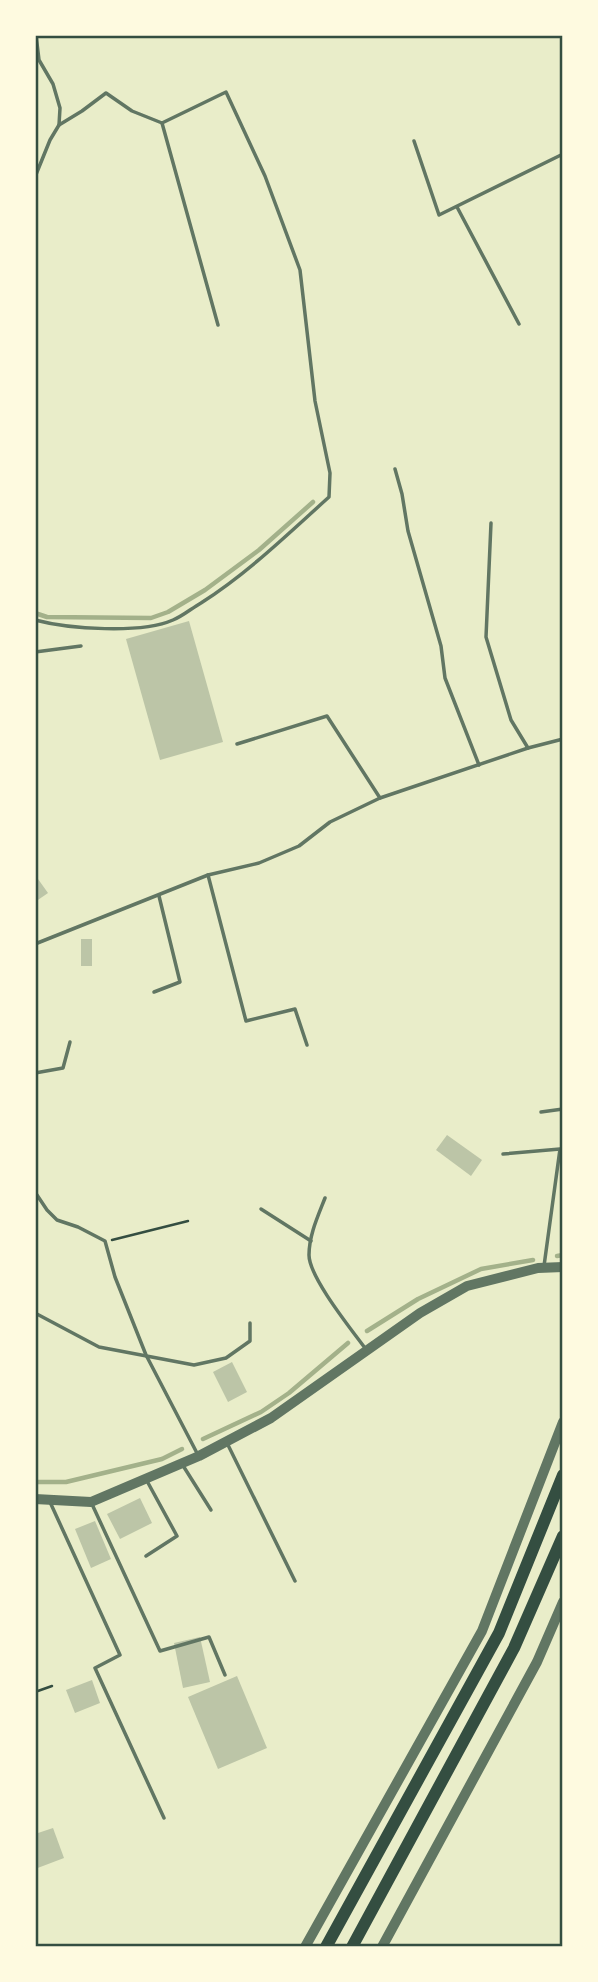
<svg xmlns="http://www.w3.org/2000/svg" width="598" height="1982" font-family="'IBM Plex Serif',serif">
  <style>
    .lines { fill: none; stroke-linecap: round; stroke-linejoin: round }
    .stream { stroke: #a3b18a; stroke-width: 4.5 }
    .building { fill: #bcc5a7 }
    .path { stroke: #344e41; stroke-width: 2.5 }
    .service { stroke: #617663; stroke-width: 3.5 }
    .tertiary { stroke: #617663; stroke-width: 10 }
    .trunk { stroke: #344e41; stroke-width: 12 }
    .neatline { fill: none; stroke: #344e41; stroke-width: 2.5 }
  </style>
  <rect width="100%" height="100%" fill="#e9edc9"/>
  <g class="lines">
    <g class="stream">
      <polyline points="35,613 47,617 151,618 168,612 205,590 259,550 313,502"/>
      <polyline points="557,1256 563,1255"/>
      <polyline points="367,1331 418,1299 481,1269 533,1260"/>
      <polyline points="203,1439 261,1412 289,1393 348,1343"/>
      <polyline points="35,1482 66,1482 162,1459 182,1449"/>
    </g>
  </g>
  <g class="building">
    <polygon points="189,621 223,742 160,760 126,639"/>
    <polygon points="38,879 48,893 35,902 35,882"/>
    <rect x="81" y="939" width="11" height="27"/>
    <polygon points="447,1135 482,1160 471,1176 436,1150"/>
    <polygon points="232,1362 247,1392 228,1402 213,1372"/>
    <polygon points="140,1498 152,1523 120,1539 107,1514"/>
    <polygon points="95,1521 111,1559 91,1568 75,1529"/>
    <polygon points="200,1637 210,1682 183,1688 174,1643"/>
    <polygon points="237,1676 267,1748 218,1769 188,1697"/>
    <polygon points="92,1680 100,1703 75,1713 66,1690"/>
    <polygon points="53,1828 64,1858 35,1869 35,1834"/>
  </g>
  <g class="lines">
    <g class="path">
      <polyline points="112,1240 188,1221"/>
      <polyline points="35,1692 52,1686"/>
    </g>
    <g class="service">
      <polyline points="162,123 218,325"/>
      <polyline points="414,141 439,215 563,154"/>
      <polyline points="35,177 50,140 59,125 60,108 53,84 39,60 36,35"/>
      <polyline points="457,207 519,324"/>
      <polyline points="395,469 402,494 408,531 441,646 445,678 479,765"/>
      <polyline points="491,523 486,637 511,720 528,748"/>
      <path d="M35 620C69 629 141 634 173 620 183 616 192 608 201 603 248 573 288 534 329 497L330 473 315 401 300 270 265 176 226 92 162 123 132 111 106 93 82 111 59 125"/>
      <polyline points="35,652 81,646"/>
      <polyline points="237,744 327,716 380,798"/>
      <polyline points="208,875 246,1021 295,1009 307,1045"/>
      <polyline points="35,944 208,875 259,863 299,846 330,822 380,798 528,748 563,739"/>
      <polyline points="154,992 180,982 159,896"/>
      <polyline points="35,1073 63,1068 70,1042"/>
      <polyline points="541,1112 563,1109"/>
      <polyline points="503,1154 560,1149 544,1266"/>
      <polyline points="35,1192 47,1210 57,1220 78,1227 105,1241 115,1277 146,1355 198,1455"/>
      <path d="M325 1198C318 1216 309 1235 309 1255 309 1277 351 1329 365 1348"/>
      <polyline points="261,1209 311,1241"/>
      <polyline points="35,1313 99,1347 194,1365 226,1358 250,1341 250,1323"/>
      <polyline points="228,1445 295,1581"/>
      <polyline points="182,1464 211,1510"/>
      <polyline points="50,1502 120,1655 95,1668 164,1818"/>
      <polyline points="91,1502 160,1651 209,1637 225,1675"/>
      <polyline points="146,1556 177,1536 147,1481"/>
    </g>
    <g class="tertiary">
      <polyline points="35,1499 91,1502 199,1456 271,1418 420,1313 467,1286 538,1268 563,1267"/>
      <polyline points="305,1947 482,1631 563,1422"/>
      <polyline points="382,1947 537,1662 563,1602"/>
    </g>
    <g class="trunk">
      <polyline points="326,1947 499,1633 563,1475"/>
      <polyline points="352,1947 514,1648 563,1536"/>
    </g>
  </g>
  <rect width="598" height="1982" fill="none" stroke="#fefae0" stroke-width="74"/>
  <rect x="37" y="37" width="524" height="1908" class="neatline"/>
</svg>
